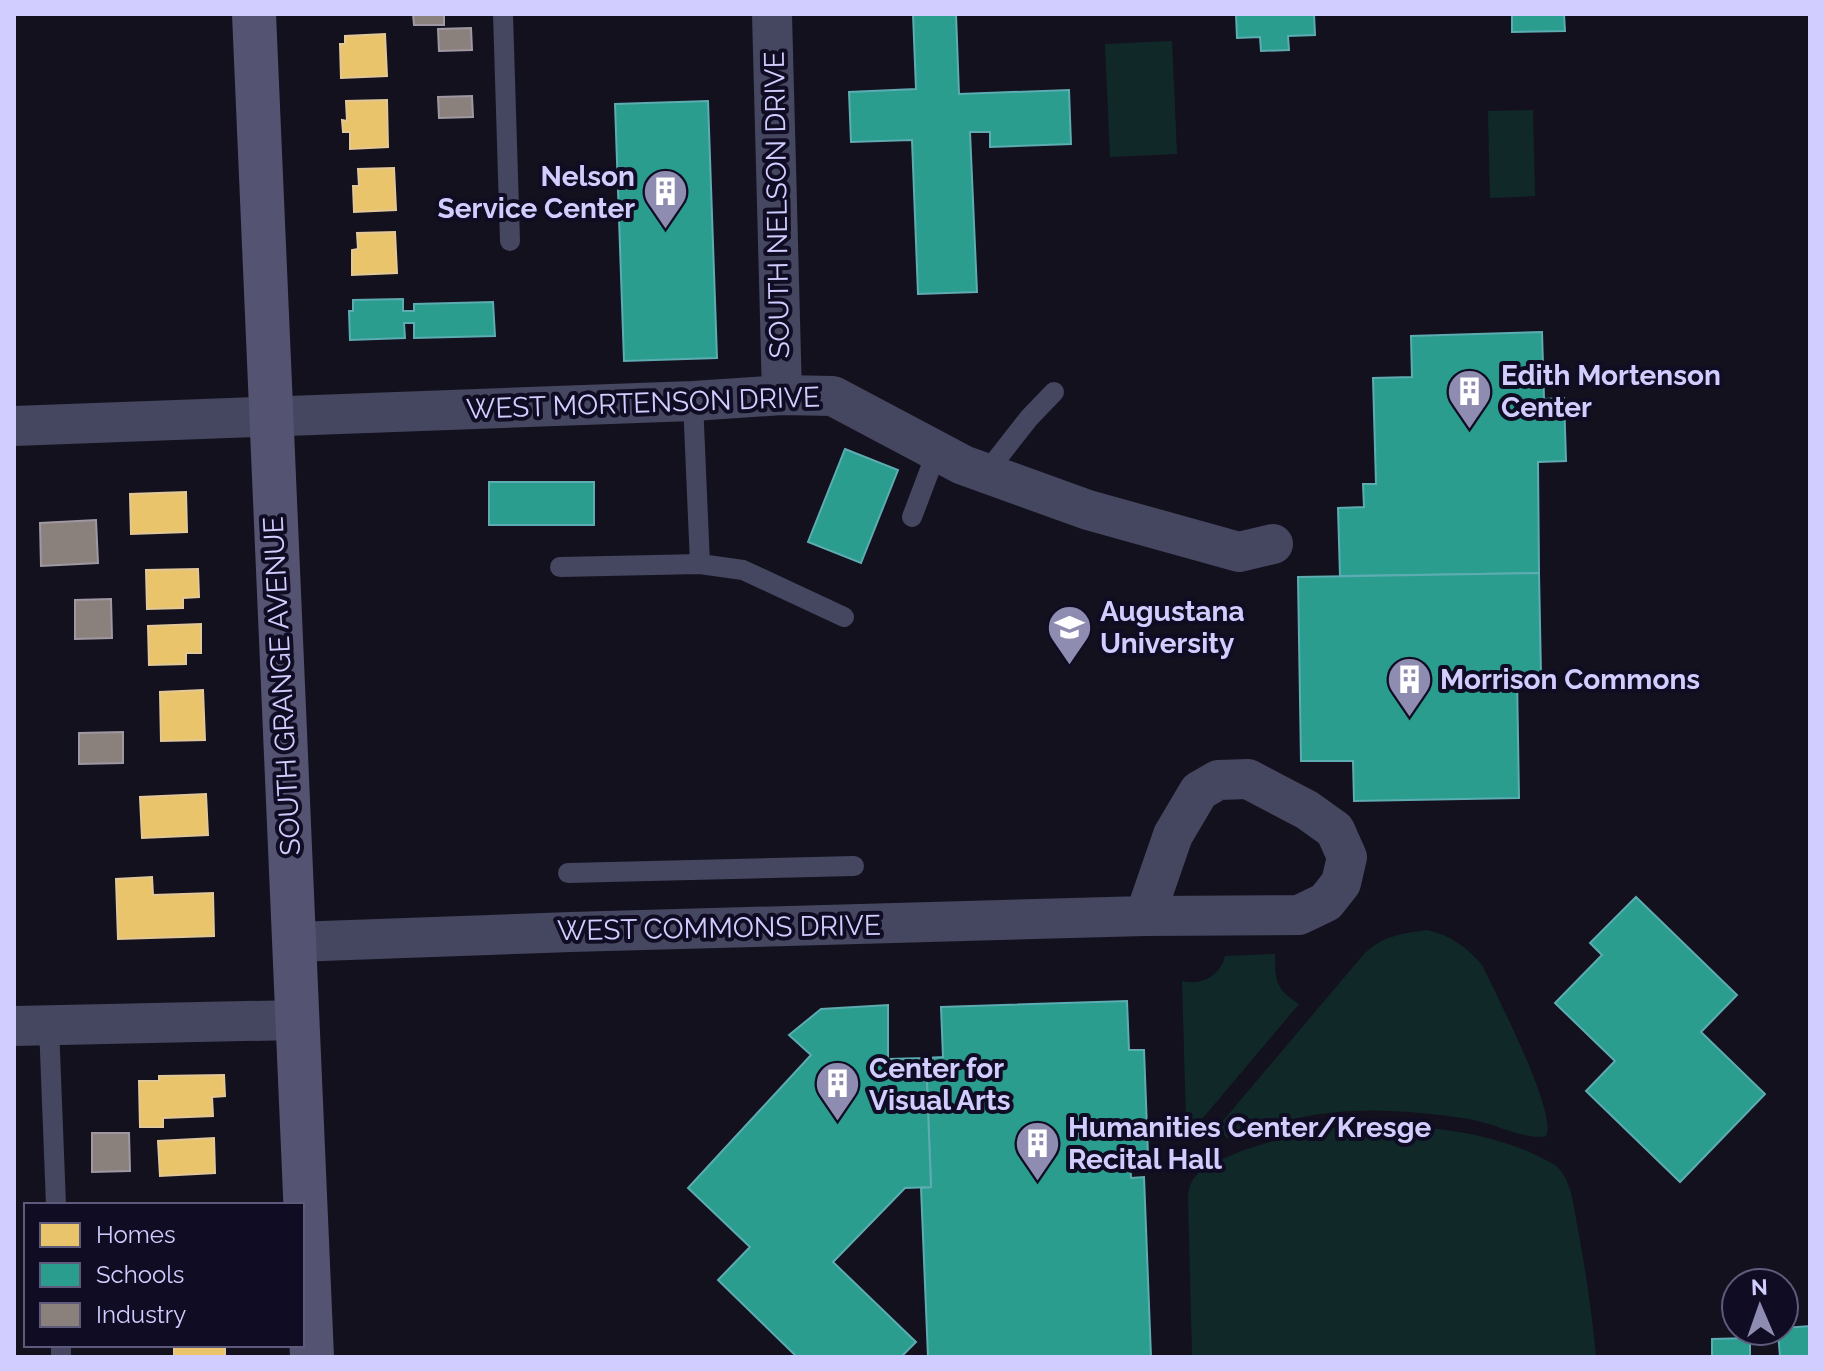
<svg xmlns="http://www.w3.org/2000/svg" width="1824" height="1371" font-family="Raleway,sans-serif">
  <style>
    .green { fill: #102928 }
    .homes { fill: #e9c46a; stroke: #e2c797; stroke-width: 2 }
    .schools { fill: #2a9d8f; stroke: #5cacb1; stroke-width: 2 }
    .industry { fill: #8a817c; stroke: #9f98a3; stroke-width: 2 }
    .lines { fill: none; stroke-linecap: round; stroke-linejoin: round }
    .lane { stroke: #45465f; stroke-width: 20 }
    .street { stroke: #45465f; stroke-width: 40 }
    .secondary { stroke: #545372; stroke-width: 44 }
    .labels { text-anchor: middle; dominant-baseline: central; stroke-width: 8; stroke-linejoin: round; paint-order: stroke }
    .poi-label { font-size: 28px; font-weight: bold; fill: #d1ceff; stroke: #0f0c23; text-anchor: start }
    .street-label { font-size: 28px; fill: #d1ceff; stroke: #0f0c23 }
  </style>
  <rect width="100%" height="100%" fill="#13111e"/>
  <g class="green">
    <polygon points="1172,41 1177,154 1110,157 1105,44"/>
    <polygon points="1533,110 1535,196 1490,198 1488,111"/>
    <path d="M1427 930C1450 935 1467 947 1482 965 1495 992 1558 1114 1546 1136 1526 1141 1491 1122 1469 1119 1408 1110 1347 1105 1286 1121 1269 1125 1251 1132 1234 1138H1227L1222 1133V1122L1364 954C1384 935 1401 934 1427 930Z"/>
    <path d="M1275 954C1275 982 1276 989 1299 1004L1197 1125 1193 1127 1186 1118 1182 981C1202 986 1220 976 1225 956Z"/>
    <path d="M1350 1125C1414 1125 1477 1128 1536 1155 1545 1160 1555 1163 1561 1171 1573 1188 1574 1210 1578 1230 1586 1272 1592 1314 1596 1357H1192L1188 1196C1189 1189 1190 1184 1194 1178 1221 1149 1311 1131 1350 1125Z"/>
  </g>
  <g class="homes">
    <polygon points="385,34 387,76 341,78 340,44 345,44 345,36"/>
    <polygon points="387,100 388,147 350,149 350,132 343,132 342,120 347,121 346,101"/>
    <polygon points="394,168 396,210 354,212 353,186 359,186 358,169"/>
    <polygon points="395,232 397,273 352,275 352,250 358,249 357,233"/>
    <polygon points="186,492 187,532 131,534 130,494"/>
    <polygon points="198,569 199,597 183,598 183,608 147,609 146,570"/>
    <polygon points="201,624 201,653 186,653 186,664 149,665 148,626"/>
    <polygon points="203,690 205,740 161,741 160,692"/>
    <polygon points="206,794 208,835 142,838 140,797"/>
    <polygon points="152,877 153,895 213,893 214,936 118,939 116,879"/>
    <polygon points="224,1075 225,1096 212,1097 213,1116 163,1118 163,1127 140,1127 139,1081 159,1081 159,1076"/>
    <polygon points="214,1138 215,1173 160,1176 158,1141"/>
    <rect x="174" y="1345" width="51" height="12"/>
  </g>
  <g class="schools">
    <polygon points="913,14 956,14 959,94 1069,90 1071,144 990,147 990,132 970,132 977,292 918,294 912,140 851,142 849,92 916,89"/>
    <polygon points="1236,14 1314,14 1315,35 1288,36 1289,50 1261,51 1260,37 1237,38"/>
    <polygon points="1512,14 1564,14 1565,31 1512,32"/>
    <polygon points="708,101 717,358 624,361 615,104"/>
    <polygon points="403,299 403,311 414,311 414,304 493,302 495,336 414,338 414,323 404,323 405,338 350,340 349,311 353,311 353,300"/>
    <polygon points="1542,332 1544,399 1564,398 1566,461 1538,462 1539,573 1340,576 1338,508 1364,507 1363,484 1376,484 1373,378 1412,377 1411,336"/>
    <polygon points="845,449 898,470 861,563 808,542"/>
    <rect x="489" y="482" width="105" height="43"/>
    <polygon points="1539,573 1541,675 1517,676 1519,798 1354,801 1353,761 1301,761 1298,577"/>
    <polygon points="1636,897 1737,995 1701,1032 1765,1094 1680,1182 1586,1091 1615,1061 1555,1003 1602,955 1590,943"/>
    <polygon points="1127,1001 1129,1050 1144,1050 1148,1155 1130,1155 1131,1178 1144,1177 1151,1357 928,1357 921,1188 931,1187 926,1058 943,1057 941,1007"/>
    <polygon points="888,1005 888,1059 926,1058 931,1187 905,1188 833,1262 916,1342 901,1357 797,1357 718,1280 750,1247 688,1188 811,1055 789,1035 821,1009"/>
    <polygon points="1810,1326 1810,1357 1780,1357 1778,1331 1784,1331 1784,1328"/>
    <polygon points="1750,1338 1750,1357 1712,1357 1712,1339"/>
  </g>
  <g class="industry">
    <polygon points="413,14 444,14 444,25 414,25"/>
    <polygon points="471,28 472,50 439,51 438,29"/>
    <polygon points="472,96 473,117 439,118 438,97"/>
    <polygon points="96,520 98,563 41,566 40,523"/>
    <polygon points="111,599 112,638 75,639 75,600"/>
    <polygon points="123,732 123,763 79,764 79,733"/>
    <polygon points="92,1133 129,1133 130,1171 92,1172"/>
  </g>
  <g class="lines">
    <g class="lane">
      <polyline points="503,14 510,241"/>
      <polyline points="693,401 700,564"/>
      <polyline points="986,473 1029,418 1054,392"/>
      <polyline points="912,517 937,451"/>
      <polyline points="560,567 700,564 743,570 844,617"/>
      <polyline points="568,873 854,866"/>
      <polyline points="49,1026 56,1205"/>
      <polyline points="61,1345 61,1357"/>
    </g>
    <g class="street">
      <polyline points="772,14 782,395"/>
      <polyline points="14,426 693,401 782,395 833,396 963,465 1088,510 1239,552 1273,544"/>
      <polyline points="294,942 571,932 1145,916 1299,915 1326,902 1341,883 1347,857 1335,830 1307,810 1248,779 1218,780 1199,791 1173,835 1145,916"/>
      <polyline points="14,1026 297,1020"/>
    </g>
    <polyline class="secondary" points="254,14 312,1357"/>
  </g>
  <defs>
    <symbol id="building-pin" viewBox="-11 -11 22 30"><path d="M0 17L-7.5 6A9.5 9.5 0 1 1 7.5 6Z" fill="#8e8cb0" stroke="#0f0c23"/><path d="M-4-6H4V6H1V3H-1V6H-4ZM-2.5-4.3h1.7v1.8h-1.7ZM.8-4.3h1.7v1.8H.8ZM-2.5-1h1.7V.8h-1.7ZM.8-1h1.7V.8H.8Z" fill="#fff"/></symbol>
    <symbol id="university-pin" viewBox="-11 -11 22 30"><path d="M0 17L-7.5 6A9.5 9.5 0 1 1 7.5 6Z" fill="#8e8cb0" stroke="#0f0c23"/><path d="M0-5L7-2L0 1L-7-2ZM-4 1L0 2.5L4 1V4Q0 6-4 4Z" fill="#fff"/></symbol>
  </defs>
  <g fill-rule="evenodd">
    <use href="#building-pin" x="640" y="166" width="51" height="69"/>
    <use href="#building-pin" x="1444" y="366" width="51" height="69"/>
    <use href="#university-pin" x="1044" y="602" width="51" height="69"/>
    <use href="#building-pin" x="1384" y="654" width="51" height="69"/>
    <use href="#building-pin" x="812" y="1058" width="51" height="69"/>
    <use href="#building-pin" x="1012" y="1118" width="51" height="69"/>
  </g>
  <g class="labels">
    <g class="poi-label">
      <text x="635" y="176" text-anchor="end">Nelson<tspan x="635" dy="32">Service Center</tspan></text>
      <text x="1501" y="375">Edith Mortenson<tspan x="1501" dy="32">Center</tspan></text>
      <text x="1100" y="611">Augustana<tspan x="1100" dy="32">University</tspan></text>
      <text x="1440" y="679">Morrison Commons</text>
      <text x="869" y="1068">Center for<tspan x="869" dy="32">Visual Arts</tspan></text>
      <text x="1068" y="1127">Humanities Center/Kresge<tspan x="1068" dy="32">Recital Hall</tspan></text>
    </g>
    <g class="street-label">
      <text transform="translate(777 205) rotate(-91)">SOUTH NELSON DRIVE</text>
      <text transform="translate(643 403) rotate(-2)">WEST MORTENSON DRIVE</text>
      <text transform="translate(282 686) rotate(-93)">SOUTH GRANGE AVENUE</text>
      <text transform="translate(719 928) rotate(-1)">WEST COMMONS DRIVE</text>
    </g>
  </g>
  <rect width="1824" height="1371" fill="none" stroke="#d1ceff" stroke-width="32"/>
  <rect x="24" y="1203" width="280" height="144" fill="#0f0c23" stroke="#5d5a7b" stroke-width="2"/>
  <rect x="40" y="1223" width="40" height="24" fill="#e9c46a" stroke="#5d5a7b" stroke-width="2"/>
  <text x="96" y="1243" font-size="24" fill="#d1ceff">Homes</text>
  <rect x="40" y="1263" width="40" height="24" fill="#2a9d8f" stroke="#5d5a7b" stroke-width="2"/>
  <text x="96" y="1283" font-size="24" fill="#d1ceff">Schools</text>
  <rect x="40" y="1303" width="40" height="24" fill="#8a817c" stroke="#5d5a7b" stroke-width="2"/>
  <text x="96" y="1323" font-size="24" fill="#d1ceff">Industry</text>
  <g transform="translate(1760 1307) rotate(358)"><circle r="38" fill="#0f0c23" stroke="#5d5a7b" stroke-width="2"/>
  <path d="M0-6L14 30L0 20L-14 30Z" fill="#8e8cb0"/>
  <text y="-12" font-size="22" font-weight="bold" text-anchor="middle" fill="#d1ceff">N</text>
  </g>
</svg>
